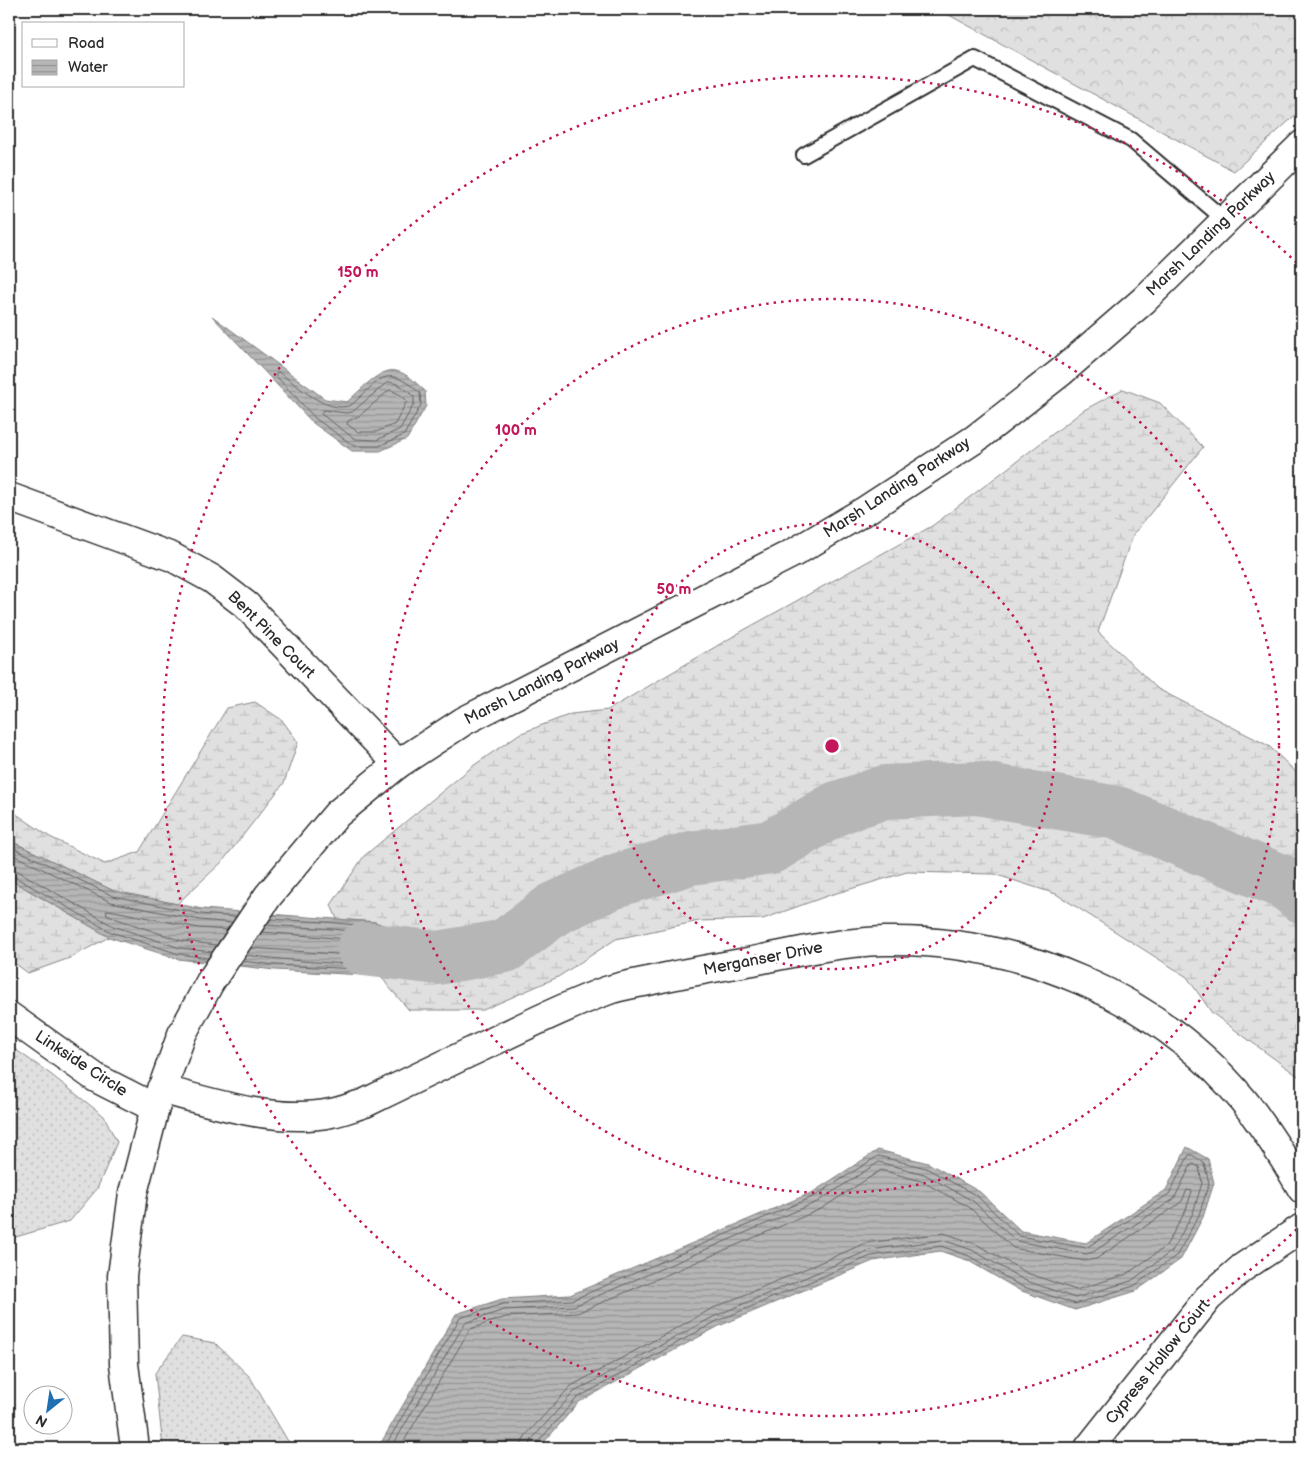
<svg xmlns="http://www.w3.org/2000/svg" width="1311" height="1457" font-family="'Balsamiq Sans',sans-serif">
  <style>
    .grass { fill: url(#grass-dots); stroke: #868686 }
    .forest { fill: url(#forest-crowns); stroke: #868686 }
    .wetland { fill: url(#wetland-marsh); stroke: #868686 }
    .water { fill: url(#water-rules); stroke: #7e7e7e }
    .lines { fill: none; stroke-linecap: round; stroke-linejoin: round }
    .shore { stroke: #636363; stroke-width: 1 }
    .river { stroke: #b6b6b6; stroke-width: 54 }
    .lane-casing { stroke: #2b2b2b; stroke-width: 18 }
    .street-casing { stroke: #2b2b2b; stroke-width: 31 }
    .lane { stroke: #fff; stroke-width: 14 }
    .street { stroke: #fff; stroke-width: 28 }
    .ring { fill: none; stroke: #c2185b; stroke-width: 2.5; stroke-dasharray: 2.5 5 }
    .labels { text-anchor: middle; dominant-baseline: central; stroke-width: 5; stroke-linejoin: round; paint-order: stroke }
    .street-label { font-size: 16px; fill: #2b2b2b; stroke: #fff }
    .centre { fill: #c2185b; stroke: #fff; stroke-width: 2.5 }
    .ring-label { font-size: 15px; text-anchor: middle; font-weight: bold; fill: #c2185b; stroke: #fff; stroke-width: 5; stroke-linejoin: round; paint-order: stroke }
  </style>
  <defs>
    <pattern id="grass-dots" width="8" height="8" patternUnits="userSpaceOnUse" patternTransform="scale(1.25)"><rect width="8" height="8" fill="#e0e0e0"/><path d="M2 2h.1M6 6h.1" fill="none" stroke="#c0c0c0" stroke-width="1.8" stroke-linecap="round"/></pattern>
    <pattern id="forest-crowns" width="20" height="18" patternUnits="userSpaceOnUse" patternTransform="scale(1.25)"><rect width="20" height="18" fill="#e0e0e0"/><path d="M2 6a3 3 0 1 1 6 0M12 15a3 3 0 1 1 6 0" fill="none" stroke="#c0c0c0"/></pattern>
    <pattern id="wetland-marsh" width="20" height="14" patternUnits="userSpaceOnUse" patternTransform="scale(1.25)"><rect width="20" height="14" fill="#e0e0e0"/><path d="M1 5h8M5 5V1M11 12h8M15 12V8" fill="none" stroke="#c0c0c0"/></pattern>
    <pattern id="water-rules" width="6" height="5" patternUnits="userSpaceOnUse" patternTransform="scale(1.25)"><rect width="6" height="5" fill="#b6b6b6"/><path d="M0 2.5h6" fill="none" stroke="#949494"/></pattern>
  </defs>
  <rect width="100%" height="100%" fill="#fff"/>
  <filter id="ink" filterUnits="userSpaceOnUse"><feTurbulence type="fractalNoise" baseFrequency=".02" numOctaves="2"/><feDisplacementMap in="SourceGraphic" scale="10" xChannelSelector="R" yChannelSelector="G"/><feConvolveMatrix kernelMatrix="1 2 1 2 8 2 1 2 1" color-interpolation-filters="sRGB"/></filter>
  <g filter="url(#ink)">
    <g class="grass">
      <polygon points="9,1045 49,1073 104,1116 117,1142 97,1189 70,1221 9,1239"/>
      <polygon points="182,1337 215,1343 250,1377 292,1448 163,1448 155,1373"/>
    </g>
    <polygon class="forest" points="938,9 1302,9 1302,109 1234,171"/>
    <g class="wetland">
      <polygon points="1123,389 1160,403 1203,447 1133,535 1098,632 1158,689 1269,746 1302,778 1302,1079 1212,1013 1187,977 1056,894 994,874 907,872 827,896 763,919 699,921 616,939 558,977 483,1010 409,1010 388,986 381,976 413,970 438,958 375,922 337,919 331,905 364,856 473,766 519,734 571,714 608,710 744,630 932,526 1084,410"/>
      <polygon points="255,702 282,720 298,742 284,783 222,862 177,904 114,891 9,840 9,809 50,837 105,864 139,852 227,708"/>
      <polygon points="9,879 109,937 70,958 28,973 9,959"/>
    </g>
    <g class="water">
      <path d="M212 316 325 399 347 402C359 392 380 367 396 371 407 373 417 384 425 391L426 406 407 439 380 451H352L313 423Z"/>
      <polygon points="9,840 114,891 202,909 375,922 415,936 438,958 413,970 381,976 275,970 178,959 109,937 9,879"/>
      <polygon points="1187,1147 1208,1159 1214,1183 1203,1217 1181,1259 1136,1291 1075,1310 1019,1290 967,1260 940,1251 873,1261 719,1326 579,1402 539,1448 378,1448 456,1314 502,1299 570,1295 813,1192 878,1150 928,1163 980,1192 1021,1231 1086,1243 1166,1190"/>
    </g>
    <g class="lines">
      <g class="shore">
        <path d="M278 372C297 384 326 415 351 405 381 380 384 362 420 393L421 405 404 435 379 446H354L316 419 276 376V374Z"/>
        <path d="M388 382C398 382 407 390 414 397V404L400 429 377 440 355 439 321 414 323 410 346 413 352 412Z"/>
        <polygon points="390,390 401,395 407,401 395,424 376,432 358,432 347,424 348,421 359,416"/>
        <polyline points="9,846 113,896 201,914 236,917"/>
        <polyline points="9,853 111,902 200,920 232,923"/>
        <polyline points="9,869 16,870 113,926 180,948 212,952"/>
        <polyline points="9,875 13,876 111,932 179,954 208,958"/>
        <polyline points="217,945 182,941 117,919 107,914 106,911 109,910 199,928 227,930"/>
        <polyline points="251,948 379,957 396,954 398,952 397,949 371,941 262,932"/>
        <path d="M246 955C276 959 398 973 417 955 402 927 297 928 266 925"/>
        <path d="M242 961 275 965 380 970 412 966 428 957C410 920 307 922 270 919"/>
        <polyline points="384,1448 460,1318 503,1304 572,1300 815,1196 878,1156 926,1168 977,1196 1019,1236 1086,1248 1169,1194 1189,1155 1192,1155 1204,1163 1209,1183 1199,1215 1177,1255 1134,1286 1075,1304 1021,1286 969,1256 941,1246 871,1256 717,1321 577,1398 537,1443 535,1448"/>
        <polyline points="391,1448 465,1323 504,1310 574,1306 817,1202 879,1162 924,1174 973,1201 1016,1241 1086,1254 1093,1252 1174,1199 1191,1165 1194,1164 1199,1167 1202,1183 1193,1213 1172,1251 1131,1281 1075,1298 1024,1280 972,1250 943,1240 870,1250 715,1316 574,1392 532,1439 529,1448"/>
        <polyline points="400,1448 470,1329 506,1317 577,1313 821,1209 881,1170 921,1181 969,1207 1013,1248 1085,1261 1096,1259 1176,1206 1182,1201 1187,1190 1192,1191 1186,1210 1166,1246 1127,1274 1076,1290 1027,1273 976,1244 944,1233 866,1243 711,1309 571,1386 526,1435 522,1442 522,1448"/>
      </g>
      <polyline class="river" points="364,949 438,958 505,946 554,909 618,880 691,858 771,847 837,808 885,792 977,788 1117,813 1286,883 1302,896"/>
      <defs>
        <polyline id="lane" points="804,155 975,59 1131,140 1225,220"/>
        <g id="street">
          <polyline points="9,497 172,557 212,579 246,605 398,764"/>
          <polyline points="9,1016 96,1078 155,1108"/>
          <path d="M161 1089C211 1103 279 1124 331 1113 343 1111 354 1106 365 1103 408 1082 451 1061 494 1041 531 1023 568 1005 606 991 620 986 634 984 648 981 683 973 718 967 753 961 796 952 840 942 884 941 1018 938 1157 996 1243 1100 1265 1127 1284 1158 1302 1189"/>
          <polyline points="135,1448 124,1364 122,1276 133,1193 155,1108 182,1034 210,982 268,896 337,814 398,764 464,721 795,552 866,510 975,439 1061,372 1144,300 1302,145"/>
          <polyline points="1089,1448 1208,1298 1242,1268 1302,1228"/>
        </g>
      </defs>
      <use href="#lane" class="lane-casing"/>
      <use href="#street" class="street-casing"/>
      <use href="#lane" class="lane"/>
      <use href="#street" class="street"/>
    </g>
  </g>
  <g class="ring">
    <circle cx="832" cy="746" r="223"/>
    <circle cx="832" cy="746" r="447"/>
    <path d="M1302 1224A670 670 0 1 1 1302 268"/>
  </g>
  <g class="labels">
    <g class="street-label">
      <text transform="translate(1211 234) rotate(-44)">Marsh Landing Parkway</text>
      <text transform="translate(897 488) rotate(-33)">Marsh Landing Parkway</text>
      <text transform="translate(271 635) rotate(45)">Bent Pine Court</text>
      <text transform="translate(542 682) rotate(-27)">Marsh Landing Parkway</text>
      <text transform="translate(763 959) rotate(-11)">Merganser Drive</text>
      <text transform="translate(81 1064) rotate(33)">Linkside Circle</text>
      <text transform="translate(1158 1362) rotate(-51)">Cypress Hollow Court</text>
    </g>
  </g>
  <circle cx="832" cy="746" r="8" class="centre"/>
  <g class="ring-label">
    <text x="358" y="277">150 m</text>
    <text x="516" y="435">100 m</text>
    <text x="674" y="594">50 m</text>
  </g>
  <rect width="1311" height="1457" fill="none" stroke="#fff" stroke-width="30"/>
  <rect x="15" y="15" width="1281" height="1427" fill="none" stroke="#2b2b2b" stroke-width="2" filter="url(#ink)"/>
  <rect x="22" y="22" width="162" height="65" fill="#ffffff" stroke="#aaaaaa"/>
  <rect x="32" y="39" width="25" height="8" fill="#ffffff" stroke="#aaaaaa"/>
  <text x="68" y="48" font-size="15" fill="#2b2b2b">Road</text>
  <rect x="32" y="60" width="25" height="15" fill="url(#water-rules)" stroke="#aaaaaa"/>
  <text x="68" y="72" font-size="15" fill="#2b2b2b">Water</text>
  <g transform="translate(48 1410) rotate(210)"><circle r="24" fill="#ffffff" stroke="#aaaaaa"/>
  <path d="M0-4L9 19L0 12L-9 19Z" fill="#1f6fb2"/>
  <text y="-8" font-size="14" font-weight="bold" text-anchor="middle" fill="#2b2b2b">N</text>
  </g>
</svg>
